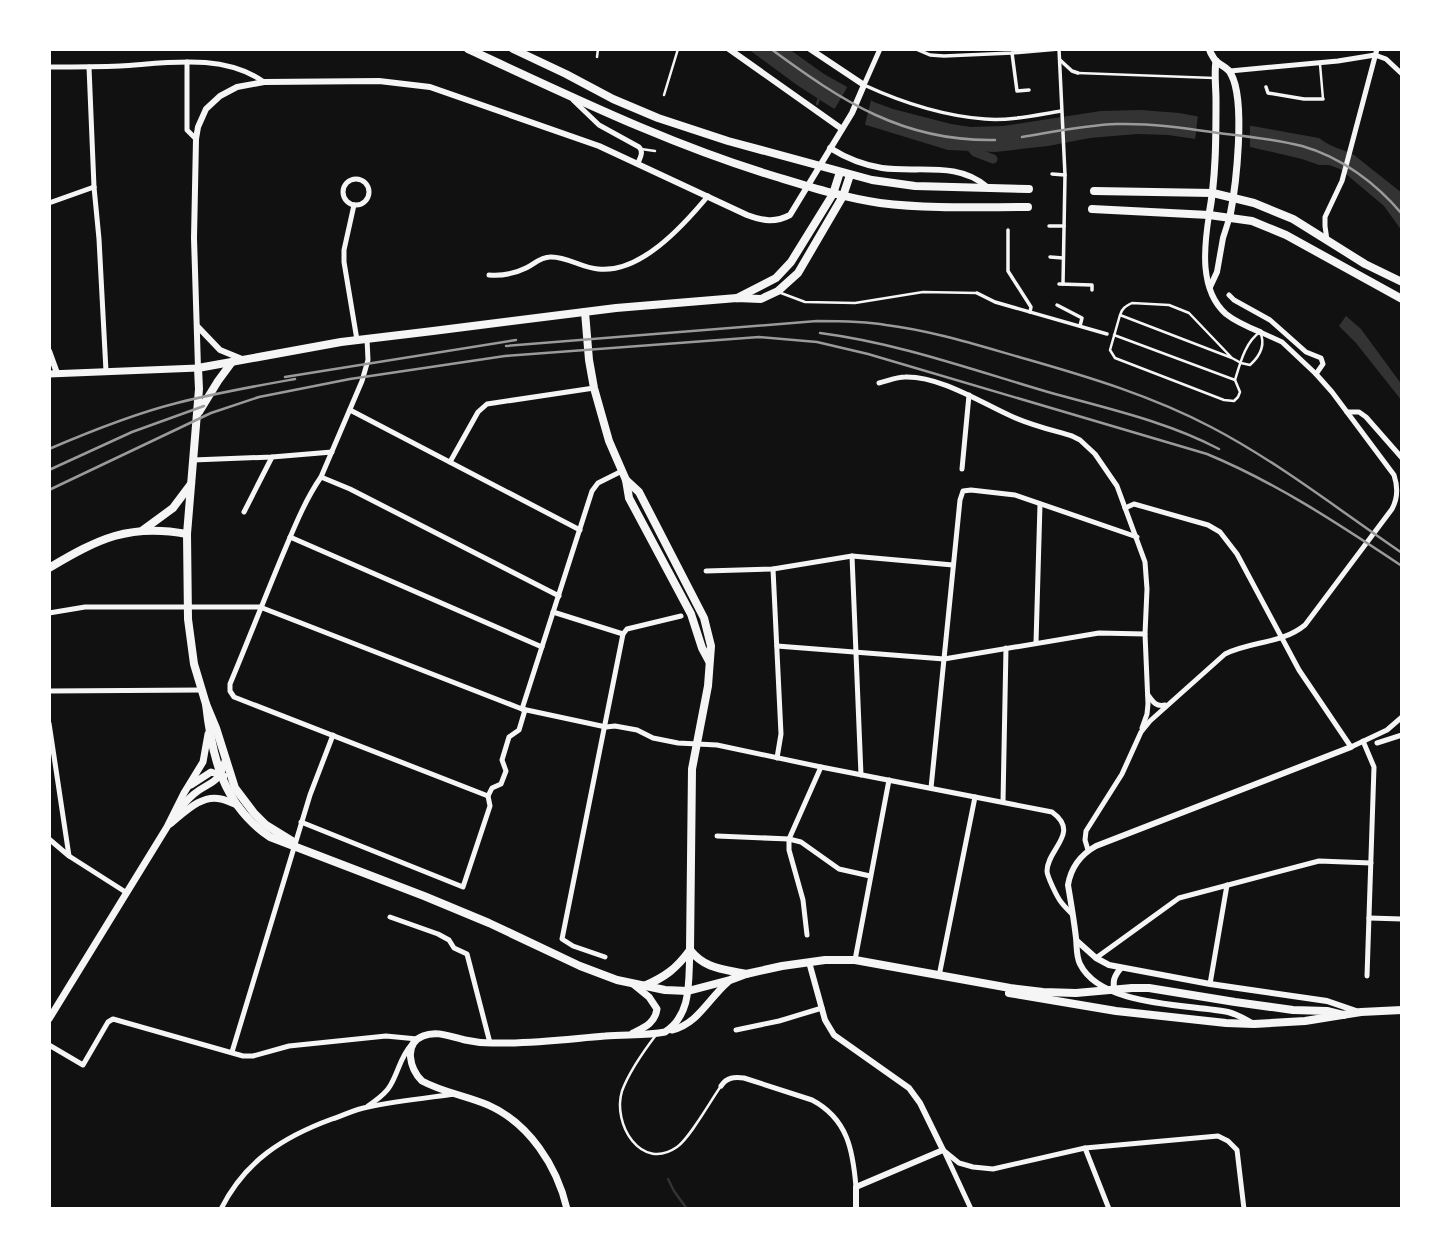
<svg xmlns="http://www.w3.org/2000/svg" width="1451" height="1258" font-family="'Alegreya Sans',sans-serif">
  <style>
    .water { fill: #333 }
    .pier { fill: #111 }
    .lines { fill: none; stroke-linecap: round; stroke-linejoin: round }
    .stream { stroke: #333; stroke-width: 2.5 }
    .canal { stroke: #333; stroke-width: 9 }
    .service { stroke: #f5f5f5; stroke-width: 2.5 }
    .pedestrian { stroke: #f5f5f5; stroke-width: 3.5 }
    .minor { stroke: #f5f5f5; stroke-width: 5 }
    .tertiary { stroke: #f5f5f5; stroke-width: 6 }
    .secondary { stroke: #f5f5f5; stroke-width: 7 }
    .primary { stroke: #f5f5f5; stroke-width: 8 }
    .rail { stroke: #9a9a9a; stroke-width: 2.5 }
  </style>
  <rect width="100%" height="100%" fill="#111"/>
  <g class="water">
    <path d="M748 49H789L824 74 874 102 893 109 951 124 971 127 1003 126 1101 111 1141 110 1179 113 1319 138C1330 147 1342 149 1354 155L1402 193V231L1384 206 1340 169 1329 165H1319L1302 159 1250 147 1168 135 1137 134 1090 138 1048 146 995 152 948 150 866 125 831 107 797 85Z"/>
    <polygon points="1346,316 1361,329 1402,385 1402,401 1356,343 1339,326"/>
  </g>
  <g class="pier">
    <polygon points="847,84 874,98 871,100 865,125 867,129 831,111 834,110 848,86"/>
    <polygon points="1198,115 1250,124 1250,150 1195,140"/>
  </g>
  <g class="lines">
    <g class="stream">
      <polyline points="817,104 819,98"/>
      <polyline points="668,1179 674,1191 687,1209"/>
    </g>
    <polyline class="canal" points="968,144 975,152 993,159"/>
    <g class="service">
      <polyline points="597,57 598,49"/>
      <polyline points="1320,64 1323,99"/>
      <polyline points="1078,73 1214,78"/>
      <polyline points="664,95 678,49"/>
      <polyline points="641,149 655,151"/>
      <polyline points="781,293 805,302 855,303 923,292 977,293"/>
      <path d="M1120 315 1232 358 1241 363 1250 365C1260 356 1266 345 1260 332 1245 342 1240 364 1235 380L1240 392 1238 397 1234 401 1224 400 1115 358 1110 350 1120 315C1122 308 1126 306 1132 303L1169 305 1189 313 1232 358"/>
      <polyline points="1114,335 1235,380"/>
      <path d="M656 1035C643 1052 629 1072 622 1091 612 1124 641 1172 677 1147 690 1138 711 1100 721 1086"/>
    </g>
    <g class="pedestrian">
      <polyline points="916,49 930,55 944,56 1012,53 1059,49"/>
      <polyline points="1059,49 1065,175 1063,284"/>
      <polyline points="1012,53 1017,91 1029,90"/>
      <polyline points="1060,60 1072,71 1078,73"/>
      <path d="M864 85C901 102 944 116 985 119 1010 121 1036 115 1061 111"/>
      <polyline points="1266,87 1268,93 1304,99 1323,99"/>
      <polyline points="1052,174 1065,175"/>
      <polyline points="1049,226 1064,226"/>
      <polyline points="1008,230 1008,271 1031,307 1030,312"/>
      <polyline points="1050,257 1063,258"/>
      <polyline points="1059,284 1092,285 1092,290"/>
      <polyline points="977,293 995,302 1107,334"/>
      <polyline points="1057,305 1082,318 1080,326"/>
    </g>
    <g class="minor">
      <polyline points="187,62 187,130 196,139"/>
      <path d="M49 67C73 67 97 67 120 66 168 63 223 53 264 82"/>
      <polyline points="89,67 94,187 99,239 106,371"/>
      <polyline points="1230,71 1338,61 1375,55 1386,59 1402,74"/>
      <polyline points="864,85 880,49"/>
      <path d="M573 100 599 125 639 147C644 152 640 158 638 163"/>
      <circle cx="356" cy="192" r="13"/>
      <polyline points="49,203 94,187"/>
      <polyline points="354,205 344,250 344,262 357,340"/>
      <polyline points="1327,240 1325,226 1325,217 1342,181 1377,49"/>
      <path d="M489 275C502 276 514 274 526 268 534 264 541 257 550 257 566 256 582 268 598 269 640 274 683 226 708 196"/>
      <polyline points="1229,295 1234,300 1270,320 1306,352 1321,358 1323,364 1316,374"/>
      <path d="M367 339 368 360 362 381 321 477C305 500 294 528 283 554 265 597 248 641 230 684V691L234 697 488 796"/>
      <path d="M879 383C888 381 896 377 905 377 940 376 980 402 1011 416 1030 425 1052 430 1072 436L1080 440 1095 454 1117 486 1145 562 1147 589 1145 634 1148 704 1147 714 1142 728"/>
      <polyline points="350,410 580,530"/>
      <polyline points="1347,412 1359,412 1366,417 1402,458"/>
      <polyline points="193,460 272,457 332,452"/>
      <polyline points="450,462 478,412 487,404 594,388"/>
      <polyline points="962,469 969,395"/>
      <polyline points="321,477 350,489 559,596"/>
      <polyline points="1125,508 1134,504 1208,525 1220,532 1237,554 1299,670 1351,747 1387,730 1402,717"/>
      <polyline points="244,512 272,457"/>
      <polyline points="290,537 542,647"/>
      <polyline points="852,556 861,775"/>
      <polyline points="773,569 781,734 777,758"/>
      <polyline points="706,571 773,569 852,556 953,565"/>
      <polyline points="553,612 623,634"/>
      <path d="M49 613 85 607H260L522 709 606 727 615 726 637 730 653 738 678 743 717 745 821 767 1052 812C1081 833 1047 849 1047 871 1047 876 1057 897 1061 902 1064 906 1068 910 1072 914"/>
      <polyline points="623,634 627,629 681,616"/>
      <polyline points="1036,643 1040,504"/>
      <polyline points="777,646 944,659 1099,633 1145,634"/>
      <polyline points="49,691 202,690"/>
      <path d="M1148 695C1153 702 1156 707 1165 705"/>
      <polyline points="522,709 592,491 598,483 622,471"/>
      <polyline points="49,723 69,856"/>
      <polyline points="1363,741 1374,767 1367,976"/>
      <polyline points="1377,743 1402,735"/>
      <polyline points="931,788 960,500 963,491 971,490 1015,495 1137,537"/>
      <polyline points="1003,802 1006,648"/>
      <polyline points="301,822 463,887 490,806 488,796 492,788 501,784 506,771 502,760 509,737 519,730 525,710"/>
      <polyline points="717,836 789,839 801,842 839,869 870,876"/>
      <polyline points="49,839 69,856 127,893"/>
      <path d="M1088 850 1085 840 1086 831 1122 774 1141 732 1150 721 1225 654C1251 641 1282 644 1305 625L1392 509C1398 498 1398 487 1394 475L1332 392 1316 374 1282 342 1260 332"/>
      <polyline points="390,917 438,934 449,940 454,948 467,954 490,1043"/>
      <polyline points="1369,918 1402,919"/>
      <polyline points="807,935 803,900 789,850 789,839 821,767"/>
      <polyline points="605,957 573,946 562,939 623,634"/>
      <polyline points="1096,958 1179,898 1319,861 1371,863"/>
      <polyline points="855,960 889,780"/>
      <polyline points="939,976 975,797"/>
      <polyline points="1210,984 1227,885"/>
      <polyline points="736,1030 779,1021 822,1008"/>
      <polyline points="49,1045 83,1065 108,1022 113,1019 243,1056 253,1056 289,1046 386,1036 417,1039"/>
      <polyline points="232,1052 310,795 333,735"/>
      <path d="M721 1086C727 1077 734 1077 744 1078L812 1100C848 1119 853 1151 856 1187"/>
      <path d="M368 1106C376 1100 385 1095 390 1086 399 1071 400 1057 412 1044"/>
      <polyline points="1085,1148 1109,1209"/>
      <polyline points="943,1150 959,1163 973,1167 993,1169 1085,1148 1218,1136 1228,1141 1237,1150 1244,1209"/>
      <polyline points="945,1153 971,1209"/>
      <path d="M221 1209C245 1161 283 1137 332 1119 344 1115 356 1109 368 1107 397 1101 426 1098 455 1094"/>
    </g>
    <g class="tertiary">
      <polyline points="729,49 842,129"/>
      <path d="M830 148C846 158 863 165 882 168 918 173 958 161 987 187"/>
      <path d="M1209 215C1204 247 1199 290 1226 314 1236 322 1248 327 1260 332"/>
      <polyline points="1210,287 1217,272 1223,238 1230,216"/>
      <polyline points="198,327 220,350 242,359"/>
      <polyline points="49,351 57,373"/>
      <path d="M198 368 194 238 196 139 198 127 206 109 220 96 237 87 264 82 379 81 430 87 599 146 747 215C763 221 775 223 790 215L852 113 864 85 810 49"/>
      <polyline points="1077,941 1096,958 1109,965 1210,984 1327,1001 1359,1012"/>
      <polyline points="809,962 825,1020 834,1035 909,1088 920,1103 943,1150 856,1187 856,1209"/>
      <path d="M1115 991C1112 982 1114 976 1121 968"/>
      <path d="M1252 1023C1245 1019 1236 1014 1228 1012 1188 1004 1101 1007 1080 964 1076 956 1077 947 1076 938 1074 920 1071 903 1068 885 1071 867 1080 855 1096 846L1351 747"/>
    </g>
    <g class="secondary">
      <path d="M1210 51C1211 54 1213 57 1215 60 1220 66 1228 67 1231 74 1246 101 1236 186 1230 216"/>
      <path d="M1209 215C1216 177 1216 138 1216 100 1216 87 1214 74 1216 61"/>
      <polyline points="49,374 198,368"/>
      <polyline points="191,785 211,772 224,776"/>
      <path d="M177 812C182 806 188 799 194 794 210 781 219 785 225 761"/>
      <path d="M170 824C184 813 201 794 221 799 226 800 232 803 237 805"/>
      <path d="M633 984 649 997 657 1009C655 1023 645 1027 633 1033"/>
      <polyline points="49,1019 167,827 184,793 203,762 208,734"/>
      <path d="M672 1030C698 1024 709 998 728 982"/>
      <path d="M567 1209C557 1166 529 1123 488 1105 467 1096 442 1092 422 1081 410 1069 403 1044 423 1036 437 1030 451 1037 465 1040 474 1042 483 1043 492 1043 530 1044 568 1039 605 1036 624 1034 647 1036 665 1032 693 1014 688 979 690 950"/>
    </g>
    <g class="primary">
      <path d="M468 49C570 96 670 145 777 177 810 187 845 198 880 203 929 209 979 207 1028 207"/>
      <polyline points="513,49 566,74 613,99 658,118 728,141 872,180 915,186 1029,189"/>
      <polyline points="1094,191 1213,193 1254,203 1293,219 1365,264 1402,282"/>
      <polyline points="1092,209 1209,215 1252,221 1286,235 1402,299"/>
      <polyline points="737,298 776,278 791,262 833,194 840,172"/>
      <polyline points="585,312 589,360 594,388 609,441 626,480 629,498 691,614 702,648 709,661"/>
      <polyline points="199,412 218,381 232,362"/>
      <polyline points="626,480 639,492 704,618 711,646 708,686 692,769 690,950"/>
      <polyline points="143,530 173,508 191,484"/>
      <path d="M49 568C98 539 129 523 187 534"/>
      <path d="M206 704C212 758 223 805 270 837L424 896 489 923 580 966 617 980 665 990 688 991 730 980 746 974 782 966 825 960H855L1010 988 1043 992 1076 993 1132 988H1149L1235 1002 1293 1010 1327 1011 1343 1015"/>
      <polyline points="292,841 266,825 254,813 235,788 216,728 206,704 194,664 188,619 187,534 199,389 198,368 341,342 433,331 616,308 737,298 761,299 778,291 798,273 843,196 850,175"/>
      <path d="M690 950C705 969 723 969 746 974"/>
      <path d="M644 986C665 977 676 969 690 950"/>
      <polyline points="1009,993 1116,1011 1226,1023 1254,1024 1305,1021 1361,1012 1402,1010"/>
    </g>
    <g class="rail">
      <path d="M771 49C842 101 903 142 995 140"/>
      <path d="M1022 137C1053 132 1085 125 1117 124 1150 123 1184 128 1218 133 1245 136 1275 139 1302 146 1341 157 1376 183 1402 214"/>
      <path d="M820 333C898 343 973 370 1048 392 1105 408 1166 421 1219 449"/>
      <path d="M506 346 817 321C840 321 863 321 886 325 934 331 980 346 1026 359 1089 377 1152 396 1211 427 1278 462 1339 510 1402 553"/>
      <polyline points="285,377 516,340"/>
      <path d="M49 449C91 431 133 414 177 403 216 393 256 386 295 379"/>
      <polyline points="49,470 132,432 204,406"/>
      <path d="M49 490 211 413 259 397 350 379 505 356 759 337 817 342 868 354 1207 454C1277 483 1340 525 1402 566"/>
    </g>
  </g>
  <rect width="1451" height="1258" fill="none" stroke="#ffffff" stroke-width="102"/>
</svg>
